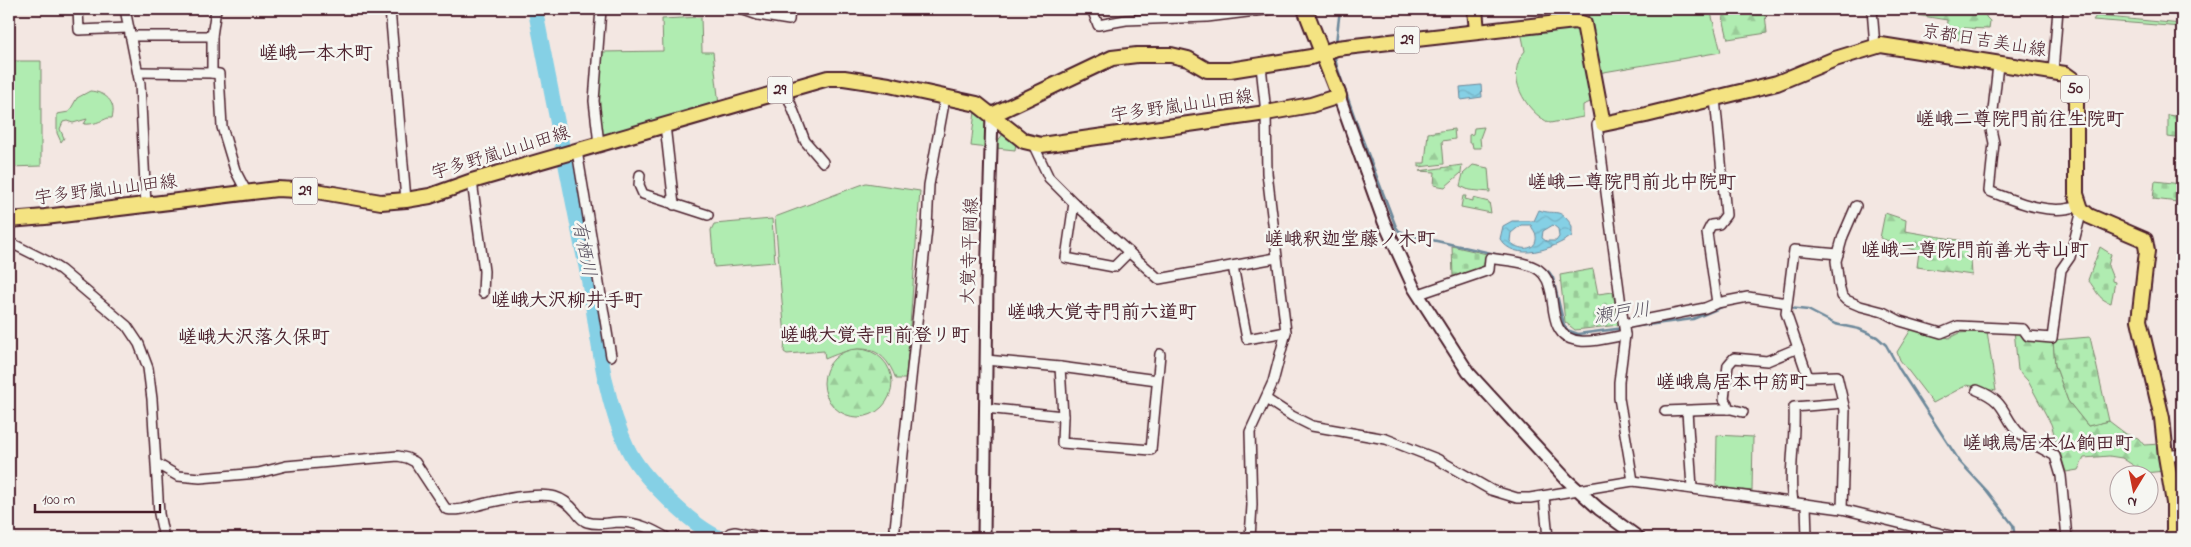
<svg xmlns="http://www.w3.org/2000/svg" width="2191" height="547" font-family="'Indie Flower','Klee One',sans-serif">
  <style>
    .green { fill: #b0ecb1; stroke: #7d866e }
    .forest { fill: url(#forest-firs); stroke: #7d866e }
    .cemetery { fill: url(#cemetery-stones); stroke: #7d866e }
    .water { fill: url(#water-waves); stroke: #6d899b; fill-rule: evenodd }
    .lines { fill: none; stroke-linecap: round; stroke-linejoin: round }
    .stream { stroke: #6d899b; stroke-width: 2.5 }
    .river { stroke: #85d0e5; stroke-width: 15 }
    .street-casing { stroke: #4a1f2b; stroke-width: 12 }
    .secondary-casing { stroke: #4a1f2b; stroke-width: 15 }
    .primary-casing { stroke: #4a1f2b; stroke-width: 18 }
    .street { stroke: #f6f6f2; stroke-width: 9 }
    .secondary { stroke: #f6f6f2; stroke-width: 11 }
    .primary { stroke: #f4e382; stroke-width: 14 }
    .labels { text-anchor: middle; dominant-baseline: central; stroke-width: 5; stroke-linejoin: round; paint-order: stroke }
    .shield { fill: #f6f6f2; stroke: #7e6067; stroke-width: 1 }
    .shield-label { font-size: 16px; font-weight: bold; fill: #4a1f2b }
    .street-label { font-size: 18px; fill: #4a1f2b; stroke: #f6f6f2 }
    .neighbourhood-label { font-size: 19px; font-weight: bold; fill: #4a1f2b; stroke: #f6f6f2 }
    .water-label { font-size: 19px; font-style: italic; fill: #5c5463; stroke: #f6f6f2 }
  </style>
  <defs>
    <pattern id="forest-firs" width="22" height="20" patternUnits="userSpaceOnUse" patternTransform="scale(1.25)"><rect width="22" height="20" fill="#b0ecb1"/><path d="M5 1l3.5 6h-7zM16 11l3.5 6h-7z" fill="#99ca98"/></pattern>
    <pattern id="cemetery-stones" width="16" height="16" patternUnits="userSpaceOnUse" patternTransform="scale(1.25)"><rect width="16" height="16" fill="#b0ecb1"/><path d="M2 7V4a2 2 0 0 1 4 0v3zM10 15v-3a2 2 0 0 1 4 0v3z" fill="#99ca98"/></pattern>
    <pattern id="water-waves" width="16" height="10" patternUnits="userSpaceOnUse" patternTransform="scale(1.25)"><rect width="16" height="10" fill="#85d0e5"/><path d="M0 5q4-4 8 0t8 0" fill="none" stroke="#74b2c5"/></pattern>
  </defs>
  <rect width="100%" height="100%" fill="#f3e7e2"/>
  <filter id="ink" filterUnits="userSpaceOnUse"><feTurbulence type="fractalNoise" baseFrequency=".02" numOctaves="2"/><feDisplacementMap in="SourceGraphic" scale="10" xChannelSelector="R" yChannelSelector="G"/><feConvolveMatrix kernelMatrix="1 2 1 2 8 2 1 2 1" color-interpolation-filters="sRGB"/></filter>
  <g filter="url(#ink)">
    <g class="green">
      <polygon points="1603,9 1710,9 1721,52 1598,73 1588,12"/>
      <polygon points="2104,9 2141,9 2182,12 2182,15"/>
      <polygon points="2096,16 2182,24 2182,27 2093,20"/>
      <polygon points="701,17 702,52 713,52 719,105 603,140 599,104 602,52 663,51 662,19"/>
      <path d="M1569 26 1580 30 1593 101 1583 105V117L1550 123C1525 112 1504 74 1525 51L1521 32Z"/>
      <polygon points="9,61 41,61 41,166 9,167"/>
      <path d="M90 91C105 92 117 102 112 118H108C101 121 93 125 84 124L87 119 73 123 67 121 63 122 60 129 64 138 61 142 57 133V114L69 112 77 98Z"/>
      <polygon points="975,111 988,121 988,148 971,146"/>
      <polygon points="1484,127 1480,138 1481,148 1473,148 1472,143 1469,143 1469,135 1473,134 1474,128"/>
      <polygon points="1003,134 1016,143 1015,150 996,148 997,142"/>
      <polygon points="1473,165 1488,168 1490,192 1469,190 1460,186 1463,174"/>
      <path d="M866 183 920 191 906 379H896C882 341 857 345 825 359L824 351 787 354 784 352 785 337 775 217Z"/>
      <polygon points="1463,196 1466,196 1465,199 1473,201 1473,198 1489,202 1491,213 1461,207"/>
      <polygon points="772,219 775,262 714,267 711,230 714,224"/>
      <polygon points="1912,328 1949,338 1959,333 1987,331 1996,391 1967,385 1933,403 1900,360 1897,352"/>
      <polygon points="1717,435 1753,437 1752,491 1716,487"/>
    </g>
    <g class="forest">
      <polygon points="1721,9 1758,9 1765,14 1767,33 1728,39"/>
      <polygon points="1916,9 1986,9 1986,17 1990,21 1989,29 1964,28 1959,40 1946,33 1947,20 1916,15"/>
      <polygon points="1454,129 1455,139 1442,141 1444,164 1419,167 1419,163 1425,163 1428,133"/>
      <polygon points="1462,165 1461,173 1445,187 1434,185 1435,172 1419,171"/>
      <polygon points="1885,213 1906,220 1905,231 1970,242 1972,275 1917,267 1919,252 1880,238"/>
      <polygon points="2014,330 2053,340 2055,365 2068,401 2088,426 2109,421 2126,434 2138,438 2144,445 2160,444 2164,471 2145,473 2122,458 2109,456 2084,458 2078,470 2066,472 2051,424 2028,381 2018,370"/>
      <circle cx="858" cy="383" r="34"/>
    </g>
    <g class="cemetery">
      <polygon points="2168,115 2182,117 2182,139 2168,137"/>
      <polygon points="2155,181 2181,184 2178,202 2153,199"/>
      <polygon points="1452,246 1487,254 1487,269 1453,278"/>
      <path d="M2100 247 2111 254 2108 266 2112 276V281L2115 282 2111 303C2097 299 2097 290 2088 280Z"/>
      <polygon points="1593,269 1598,294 1613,292 1619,325 1575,330 1565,322 1560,275"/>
      <polygon points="2090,337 2109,421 2088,426 2068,401 2055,365 2053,340"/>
    </g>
    <g class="water">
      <polygon points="1481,85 1482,97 1461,100 1460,87"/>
      <path d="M1539 210C1556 216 1559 206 1572 226V236C1553 249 1515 263 1500 239L1503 226 1512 221H1534ZM1521 225H1531C1532 229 1536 232 1536 236 1538 252 1517 251 1510 241L1511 233ZM1553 225 1558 229 1559 237 1556 241H1546L1542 238 1543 231Z"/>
    </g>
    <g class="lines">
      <g class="stream">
        <polyline points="1336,43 1340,9"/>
        <polyline points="1334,53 1337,67 1360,133 1396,227 1399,231 1414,236 1509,257"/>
        <polyline points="1540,266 1549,272 1553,278 1564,325 1567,330 1578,334 1693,319 1724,306"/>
        <polyline points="1789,308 1808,310 1835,324 1859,329 1877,337 1886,345 1900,370 1960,462 1987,491 2013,525 2015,538"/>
      </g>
      <path class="river" d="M535 9C553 98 571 187 588 277 598 333 602 394 627 447 640 476 691 525 720 538"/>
      <defs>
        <g id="street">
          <polyline points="78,9 79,30 128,28"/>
          <polyline points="125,9 140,84 146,205"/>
          <polyline points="390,9 406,200"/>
          <polyline points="741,9 758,15 789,20 790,9"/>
          <polyline points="1092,9 1098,25 1126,20 1207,17 1272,9"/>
          <polyline points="1872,9 1875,46"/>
          <polyline points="130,36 212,36 212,73 138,72"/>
          <polyline points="212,36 216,9"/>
          <path d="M1998 65 1991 129 1994 143 1989 191C2017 202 2049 216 2079 206"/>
          <polyline points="2053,72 2058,9"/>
          <polyline points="212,73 219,74 222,127 235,170 247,193"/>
          <polyline points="785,89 805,141 823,162"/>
          <polyline points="665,125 674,205"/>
          <polyline points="599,144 594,101 601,9"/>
          <polyline points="1033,144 1049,178 1074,203 1159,279 1276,258"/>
          <polyline points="577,151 611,356"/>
          <polyline points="640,175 639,185 643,194 708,215"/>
          <polyline points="472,181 484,271 483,293"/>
          <polyline points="1074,203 1066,258 1114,267 1129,252"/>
          <polyline points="1856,206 1843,236 1836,261 1839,285 1842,296 1846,300 1860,306 1883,312 1900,321 1941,333 1958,326 2023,329 2028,336 2052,338 2061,270 2070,257 2081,214 2083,212"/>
          <polyline points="9,242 47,261 61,270 127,326 139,344 148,368 152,399 159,514 164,538"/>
          <polyline points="1838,254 1794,250 1786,313 1808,377 1837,376 1845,410 1842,509"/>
          <polyline points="1233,266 1247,339 1286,332"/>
          <path d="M1419 294 1489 270 1490 258C1505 261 1526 261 1539 270 1547 276 1549 284 1551 293 1553 304 1553 317 1558 327 1569 351 1606 338 1625 335L1597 125 1603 124"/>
          <polyline points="1717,303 1748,297 1787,303"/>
          <polyline points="1624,324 1705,308 1717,303 1707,233 1711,225 1719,224 1726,215 1715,98"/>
          <polyline points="1625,335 1619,382 1619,398 1633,481"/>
          <polyline points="986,360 1060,367 1157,380"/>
          <polyline points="1060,367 1063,416 1062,443 1151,450 1160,354"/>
          <path d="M1977 390C2009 402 2001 417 2022 436 2031 444 2045 450 2055 456L2061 476 2067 538"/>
          <polyline points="1266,399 1292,416 1312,426 1386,439 1437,459 1491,490 1517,498 1530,498 1633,481 1842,509 1959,538"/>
          <polyline points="985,408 1063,416"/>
          <polyline points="1728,409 1727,403 1724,399 1728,365 1734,358 1767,361 1798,348"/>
          <polyline points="1665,411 1716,409 1731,409 1743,412"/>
          <polyline points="1687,411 1692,488"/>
          <polyline points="2166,456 2182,454"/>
          <path d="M157 464 178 476 200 478 258 473 286 466 398 456 407 458 415 462 446 509C461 512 472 506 487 503 500 500 515 497 528 496 550 494 562 495 576 512 579 516 582 521 587 522 599 526 609 522 621 522 639 523 652 529 667 538"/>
          <polyline points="1544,496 1548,538"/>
          <path d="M1793 502C1788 470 1796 439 1794 407L1843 403"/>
          <polyline points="1806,504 1807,538"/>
          <polyline points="724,538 730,533 735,532 764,538"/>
          <polyline points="894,538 927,228 929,185 945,98"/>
          <polyline points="1250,538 1252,505 1250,432 1273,382 1286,332 1267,173 1266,113 1261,66"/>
        </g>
        <g id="secondary">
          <polyline points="1339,96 1384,222 1414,288 1468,372 1567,480 1599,509 1639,538"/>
          <polyline points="984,538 987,284 992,115"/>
        </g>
        <g id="primary">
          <polyline points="1475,9 1477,31"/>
          <polyline points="992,115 1112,58 1137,55 1171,55 1188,59 1207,70 1230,70 1311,57 1337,48 1575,21 1584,24 1603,124 1646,115 1777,83 1835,59 1881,45 2065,74 2072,79 2076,93 2076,194 2081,209 2089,216 2145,240 2147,251 2139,320 2162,418 2166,456 2174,503 2174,538"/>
          <polyline points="9,220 45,217 277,189 316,191 381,202 406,200 430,196 472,181 828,78 844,78 889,85 977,104 1024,141 1041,145 1266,113 1311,105 1339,96 1305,9"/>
        </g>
      </defs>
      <use href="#street" class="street-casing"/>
      <use href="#secondary" class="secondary-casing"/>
      <use href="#primary" class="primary-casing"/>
      <use href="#street" class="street"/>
      <use href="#secondary" class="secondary"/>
      <use href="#primary" class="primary"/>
    </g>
  </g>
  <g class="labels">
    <g class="shield">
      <rect x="1394.5" y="26.5" width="25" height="27" rx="4"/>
      <rect x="2061" y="75.5" width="28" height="27" rx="4"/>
      <rect x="767.5" y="76.5" width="25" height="27" rx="4"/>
      <rect x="292.5" y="177.5" width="25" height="27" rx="4"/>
    </g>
    <g class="shield-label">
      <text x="1407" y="40">29</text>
      <text x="2075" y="89">50</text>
      <text x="780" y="90">29</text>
      <text x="305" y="191">29</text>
    </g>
    <g class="street-label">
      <text transform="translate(1984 42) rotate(9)">京都日吉美山線</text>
      <text transform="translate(1182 107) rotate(-8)">宇多野嵐山山田線</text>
      <text transform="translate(501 154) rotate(-17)">宇多野嵐山山田線</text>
      <text transform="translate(106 191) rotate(-7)">宇多野嵐山山田線</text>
      <text transform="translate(971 251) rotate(-88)">大覚寺平岡線</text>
    </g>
    <g class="neighbourhood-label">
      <text x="316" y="54">嵯峨一本木町</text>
      <text x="2020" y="120">嵯峨二尊院門前往生院町</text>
      <text x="1632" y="183">嵯峨二尊院門前北中院町</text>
      <text x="1350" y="240">嵯峨釈迦堂藤ノ木町</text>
      <text x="1975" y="251">嵯峨二尊院門前善光寺山町</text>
      <text x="567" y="301">嵯峨大沢柳井手町</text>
      <text x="1102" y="313">嵯峨大覚寺門前六道町</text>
      <text x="875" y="336">嵯峨大覚寺門前登リ町</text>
      <text x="254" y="338">嵯峨大沢落久保町</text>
      <text x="1732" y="383">嵯峨鳥居本中筋町</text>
      <text x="2048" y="444">嵯峨鳥居本仏餉田町</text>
    </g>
    <g class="water-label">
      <text transform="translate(583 249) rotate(79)">有栖川</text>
      <text transform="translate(1622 314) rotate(-8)">瀬戸川</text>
    </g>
  </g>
  <rect width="2191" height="547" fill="none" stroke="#f6f6f2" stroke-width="30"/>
  <rect x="15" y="15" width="2161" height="517" fill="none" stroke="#4a1f2b" stroke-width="2" filter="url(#ink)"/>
  <g transform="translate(2134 490) rotate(190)"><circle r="24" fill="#f6f6f2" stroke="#b1a0a2"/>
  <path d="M0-4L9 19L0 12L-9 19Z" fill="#c8321e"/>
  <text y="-8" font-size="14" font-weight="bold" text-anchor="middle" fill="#4a1f2b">N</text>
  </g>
  <path d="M35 504v8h125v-8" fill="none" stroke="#4a1f2b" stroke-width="2.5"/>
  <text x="42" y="504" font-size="15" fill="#4a1f2b" stroke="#f6f6f2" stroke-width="4" paint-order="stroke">100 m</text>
</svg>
